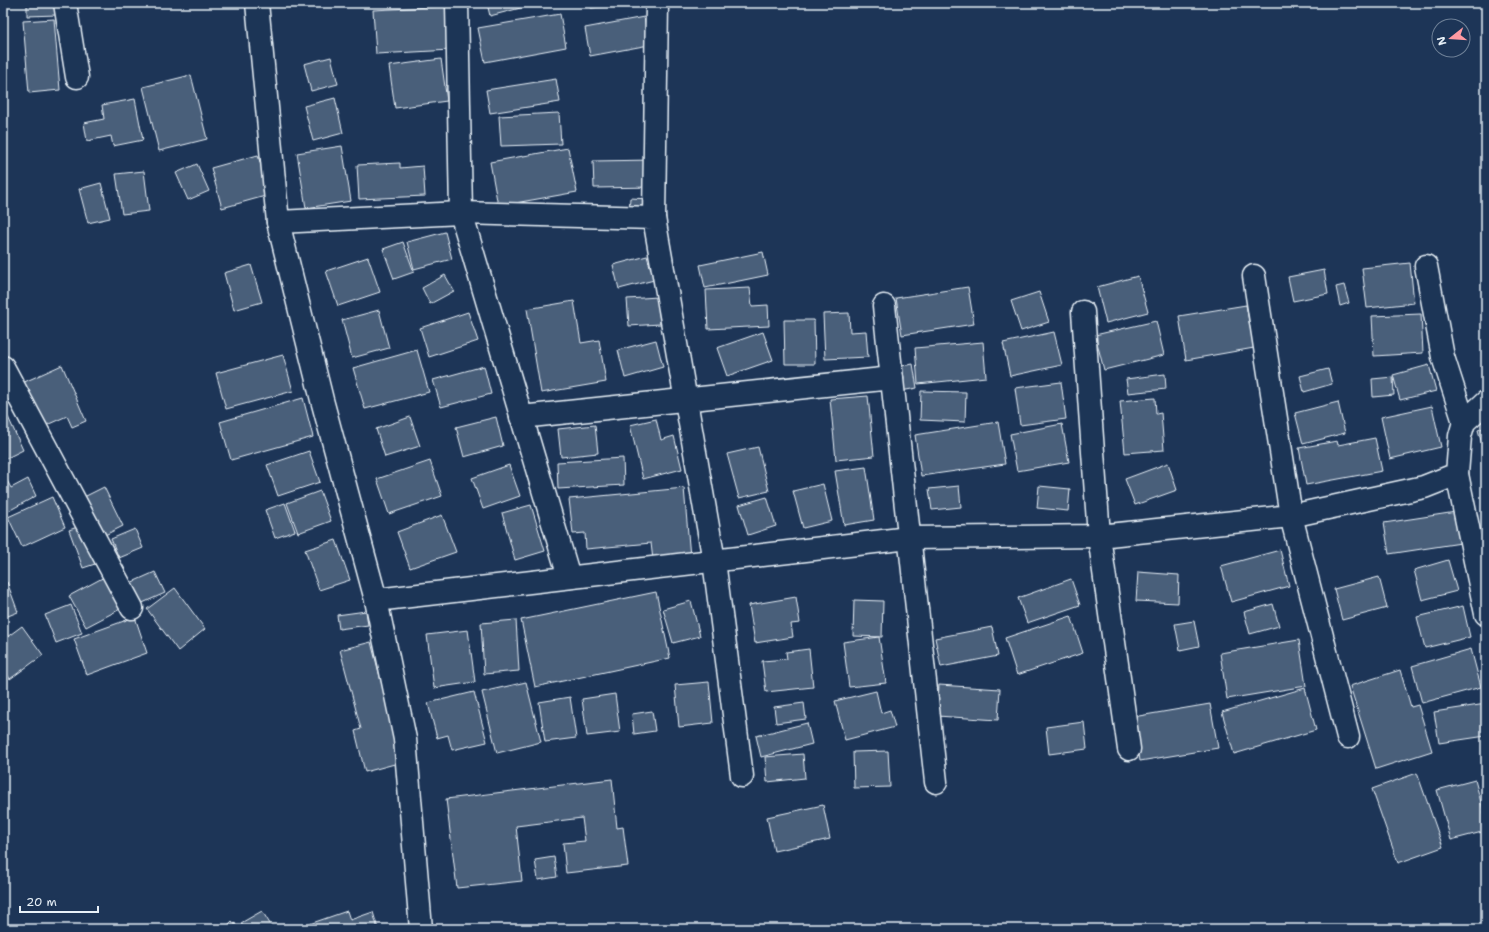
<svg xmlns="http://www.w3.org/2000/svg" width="1489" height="932" font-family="'Shantell Sans',sans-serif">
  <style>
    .building { fill: #495e7a; stroke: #e8f1f8 }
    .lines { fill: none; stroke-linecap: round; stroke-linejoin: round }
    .minor-casing { stroke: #e8f1f8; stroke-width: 25 }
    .minor { stroke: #1d3557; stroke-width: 22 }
  </style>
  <rect width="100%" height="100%" fill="#1d3557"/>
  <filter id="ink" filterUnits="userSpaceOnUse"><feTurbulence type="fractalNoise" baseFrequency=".025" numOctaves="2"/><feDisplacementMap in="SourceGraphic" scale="8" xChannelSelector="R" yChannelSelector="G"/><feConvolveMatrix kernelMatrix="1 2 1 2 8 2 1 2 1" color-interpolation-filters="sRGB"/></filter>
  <g filter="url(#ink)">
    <g class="building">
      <polygon points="27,3 56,3 57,15 27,16"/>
      <polygon points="487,3 527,3 528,6 490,16"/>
      <polygon points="590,3 648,3 591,8"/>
      <polygon points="449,6 451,50 376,54 373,10"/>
      <polygon points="560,14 566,47 485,62 478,28"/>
      <polygon points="644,17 649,45 590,56 585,28"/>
      <polygon points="54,19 60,90 29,93 23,21"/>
      <polygon points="331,57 338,84 311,91 304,64"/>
      <polygon points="441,59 447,101 395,108 389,66"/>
      <polygon points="191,75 207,139 159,151 143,87"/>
      <polygon points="556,79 560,102 490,113 486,90"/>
      <polygon points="335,98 343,133 313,141 304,106"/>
      <polygon points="135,99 143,140 113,146 111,136 87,141 84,123 104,119 102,105"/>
      <polygon points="559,113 561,144 501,146 499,116"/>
      <polygon points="342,146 351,201 306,208 297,153"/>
      <polygon points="568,148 577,192 498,206 490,162"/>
      <polygon points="258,155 269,195 222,208 211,168"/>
      <polygon points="654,160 654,187 594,188 593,161"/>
      <polygon points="400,163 400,168 423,166 425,196 359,199 357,165"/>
      <polygon points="197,164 209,191 188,200 176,173"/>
      <polygon points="144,171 149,211 122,214 116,174"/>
      <polygon points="101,183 110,218 88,223 79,189"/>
      <polygon points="630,198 650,199 649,213 629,212"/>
      <polygon points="445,232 452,259 414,269 407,242"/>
      <polygon points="403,242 414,272 394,279 383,249"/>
      <polygon points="763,252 768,275 705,288 700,265"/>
      <polygon points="647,256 654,280 619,289 613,265"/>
      <polygon points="368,257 380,292 338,306 326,271"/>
      <polygon points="1410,263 1414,303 1367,308 1362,268"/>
      <polygon points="251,265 262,302 234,310 224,273"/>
      <polygon points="1324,270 1328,294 1293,301 1288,277"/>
      <polygon points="445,275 454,291 430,304 422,288"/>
      <polygon points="1138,276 1148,312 1106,323 1097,287"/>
      <polygon points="1344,285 1349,303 1340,306 1336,287"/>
      <polygon points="968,287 974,324 902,335 896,298"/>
      <polygon points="750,288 752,306 768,305 769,326 708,329 706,290"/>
      <polygon points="1039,292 1049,322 1021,331 1011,301"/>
      <polygon points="658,297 660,324 629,326 627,299"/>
      <polygon points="574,301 581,343 599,340 606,382 541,393 527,309"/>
      <polygon points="1246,305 1254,348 1186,360 1179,316"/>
      <polygon points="379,310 389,348 352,358 342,320"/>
      <polygon points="468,312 478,341 429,357 420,328"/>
      <polygon points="849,313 850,332 866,331 868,357 825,359 823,314"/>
      <polygon points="1421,314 1423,353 1374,356 1372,316"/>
      <polygon points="784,320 814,320 815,364 785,364"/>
      <polygon points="1156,321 1164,355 1104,370 1095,335"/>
      <polygon points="763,332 773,360 727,376 717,348"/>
      <polygon points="1054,332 1062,365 1010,376 1003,343"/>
      <polygon points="656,340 663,367 625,378 618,350"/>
      <polygon points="983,342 986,377 918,384 915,348"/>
      <polygon points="417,350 429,392 365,409 353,368"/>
      <polygon points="283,355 293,391 226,409 216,373"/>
      <polygon points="913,364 917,388 901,391 896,367"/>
      <polygon points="62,365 86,421 72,427 67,416 40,428 20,384"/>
      <polygon points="1429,365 1436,391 1400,400 1393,375"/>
      <polygon points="484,366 491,394 441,407 433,380"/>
      <polygon points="1328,369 1332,384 1304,392 1300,376"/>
      <polygon points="1165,374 1166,389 1128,393 1126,379"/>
      <polygon points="1393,377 1394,395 1373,397 1372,379"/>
      <polygon points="1061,382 1066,419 1020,425 1015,388"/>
      <polygon points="921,391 966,392 965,422 920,420"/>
      <polygon points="868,396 874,456 836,460 830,399"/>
      <polygon points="303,398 313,437 231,460 220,422"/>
      <polygon points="1155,398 1156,414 1161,413 1164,450 1125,453 1120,401"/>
      <polygon points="1338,402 1345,433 1303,444 1295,413"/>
      <polygon points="1432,406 1441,447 1390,459 1381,417"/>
      <polygon points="8,417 23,450 3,460 3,420"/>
      <polygon points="410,417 420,446 385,457 376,429"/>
      <polygon points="496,417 503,446 464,457 456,427"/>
      <polygon points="656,419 661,440 674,436 682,469 643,479 630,425"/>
      <polygon points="998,422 1005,464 921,476 915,435"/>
      <polygon points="1062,424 1069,462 1017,471 1010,434"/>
      <polygon points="595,425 598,453 561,457 558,429"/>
      <polygon points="1486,427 1486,458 1478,430"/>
      <polygon points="1375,438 1382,471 1306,485 1299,448 1337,441 1338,445"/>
      <polygon points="758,447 769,491 739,498 727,454"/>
      <polygon points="309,451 320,482 278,496 267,465"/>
      <polygon points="623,458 624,485 558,489 557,462"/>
      <polygon points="430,461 442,496 389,514 377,479"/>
      <polygon points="1168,463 1177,490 1135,505 1125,479"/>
      <polygon points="509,465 520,496 483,509 472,478"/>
      <polygon points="866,467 874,520 844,525 835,471"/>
      <polygon points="3,473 11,488 28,479 36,496 3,514"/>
      <polygon points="823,484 832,521 803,528 793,491"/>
      <polygon points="959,486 961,507 932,510 929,489"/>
      <polygon points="1039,486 1070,489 1068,511 1037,508"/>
      <polygon points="104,487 123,526 103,536 84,497"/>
      <polygon points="684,488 690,557 653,560 651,543 586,549 585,533 573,534 569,499"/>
      <polygon points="320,491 331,521 298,533 287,503"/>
      <polygon points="52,497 65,527 22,547 8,517"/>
      <polygon points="767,497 776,526 748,535 739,505"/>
      <polygon points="285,503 295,531 275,538 265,510"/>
      <polygon points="531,505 545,551 515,560 502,513"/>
      <polygon points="1456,512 1461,543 1389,554 1384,523"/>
      <polygon points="442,515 456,552 410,568 397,532"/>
      <polygon points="83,525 98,563 83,568 69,530"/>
      <polygon points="135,529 143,548 119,558 111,539"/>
      <polygon points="336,540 350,580 319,590 305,550"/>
      <polygon points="1280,550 1289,586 1231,602 1221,566"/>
      <polygon points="1448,560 1457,591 1422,600 1414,570"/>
      <polygon points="155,572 165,593 138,605 128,584"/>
      <polygon points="1138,572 1179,575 1178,603 1136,601"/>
      <polygon points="108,575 124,607 86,627 69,596"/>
      <polygon points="1379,577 1387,608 1342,620 1334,589"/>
      <polygon points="1071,579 1080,605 1027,623 1018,598"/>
      <polygon points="7,582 18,612 3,618 3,584"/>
      <polygon points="175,588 205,629 178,651 147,609"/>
      <polygon points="656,592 670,658 535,687 521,620"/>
      <polygon points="796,597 800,623 791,624 793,637 755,643 749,605"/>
      <polygon points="854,600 883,601 882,637 853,636"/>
      <polygon points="691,601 700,636 673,643 663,609"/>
      <polygon points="1273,604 1279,626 1250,634 1244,612"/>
      <polygon points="71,605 82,633 56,643 45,615"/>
      <polygon points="1463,606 1470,637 1425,648 1417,617"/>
      <polygon points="366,611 368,625 339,629 337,615"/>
      <polygon points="1071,616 1083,653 1017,675 1005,638"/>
      <polygon points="135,617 147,653 87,675 74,639"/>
      <polygon points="516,620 519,671 484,674 481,623"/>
      <polygon points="1194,621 1199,646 1180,650 1175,624"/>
      <polygon points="22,626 43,655 10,679 3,668 3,640"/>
      <polygon points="992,627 998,656 941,667 935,638"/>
      <polygon points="468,630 475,682 434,688 427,635"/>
      <polygon points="879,637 886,683 849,687 843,642"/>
      <polygon points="1299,640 1306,686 1227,699 1220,653"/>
      <polygon points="371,642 402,762 365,772 355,731 361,729 340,650"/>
      <polygon points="809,649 813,687 766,692 762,661 787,659 786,652"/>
      <polygon points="1471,649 1481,687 1422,703 1412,666"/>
      <polygon points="1400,670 1411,707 1418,705 1432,751 1376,769 1350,686"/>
      <polygon points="526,682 541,742 497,753 482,692"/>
      <polygon points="709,682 713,723 679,727 675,685"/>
      <polygon points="939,685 1000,689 998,720 937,716"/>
      <polygon points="1305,688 1316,730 1234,754 1222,712"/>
      <polygon points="876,691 881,713 890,710 895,727 845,740 835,701"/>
      <polygon points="474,692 487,742 452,750 448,735 437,738 428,703"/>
      <polygon points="615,694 620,732 587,736 582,699"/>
      <polygon points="570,697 576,738 545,742 539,702"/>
      <polygon points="804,703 806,719 776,723 774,707"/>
      <polygon points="1210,704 1218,748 1140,761 1133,717"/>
      <polygon points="1486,704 1486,736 1439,743 1434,712"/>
      <polygon points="652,711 655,731 634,734 632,714"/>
      <polygon points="1084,722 1087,749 1049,754 1046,727"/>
      <polygon points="807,723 812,744 761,757 756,736"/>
      <polygon points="888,751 890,787 854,788 853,752"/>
      <polygon points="803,754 805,778 767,782 765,757"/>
      <polygon points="1417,773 1443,847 1398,863 1372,789"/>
      <polygon points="1486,774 1486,794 1480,776"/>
      <polygon points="612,779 617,828 623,827 628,866 566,873 563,843 585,841 582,818 516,826 522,881 457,888 446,799"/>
      <polygon points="1475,780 1486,821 1486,831 1451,840 1437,790"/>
      <polygon points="823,805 830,839 774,851 767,817"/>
      <polygon points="554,857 557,877 538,880 535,860"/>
      <polygon points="262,911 272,927 269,929 244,929 241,923"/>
      <polygon points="347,911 350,920 373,912 378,929 295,929"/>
      <polygon points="232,921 239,929 224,929"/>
    </g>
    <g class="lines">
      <defs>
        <g id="minor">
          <polyline points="65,3 77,77"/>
          <polyline points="257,3 278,222 322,400 376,600 405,739 421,929"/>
          <polyline points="457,3 461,213 569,577"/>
          <polyline points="654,218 657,3"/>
          <polyline points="278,222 461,213 654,218 714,561 742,776"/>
          <polyline points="1426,266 1443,357 1464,422"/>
          <polyline points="1254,276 1291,516 1348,737"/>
          <polyline points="884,306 936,782"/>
          <polyline points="1083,312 1099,536 1129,749"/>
          <polyline points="3,367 132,608"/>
          <polyline points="521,417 892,378"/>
          <polyline points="1457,474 1486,614"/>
          <polyline points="376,600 909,538 1099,536 1291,516 1424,487 1457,474 1460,436 1464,422 1486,402"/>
        </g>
      </defs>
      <use href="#minor" class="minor-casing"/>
      <use href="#minor" class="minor"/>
    </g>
  </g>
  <rect width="1489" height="932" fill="none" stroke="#1d3557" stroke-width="16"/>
  <rect x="8" y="8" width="1473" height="916" fill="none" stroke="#e8f1f8" stroke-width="1.5" filter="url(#ink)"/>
  <g transform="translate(1451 38) rotate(253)"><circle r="19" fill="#1d3557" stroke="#6e8097"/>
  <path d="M0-3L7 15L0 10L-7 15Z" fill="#ff9aa2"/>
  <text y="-6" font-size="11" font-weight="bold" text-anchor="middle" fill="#e8f1f8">N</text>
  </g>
  <path d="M20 906v6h78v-6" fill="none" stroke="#e8f1f8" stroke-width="2"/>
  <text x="26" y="906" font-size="12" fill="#e8f1f8" stroke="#1d3557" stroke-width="3" paint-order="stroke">20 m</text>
</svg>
